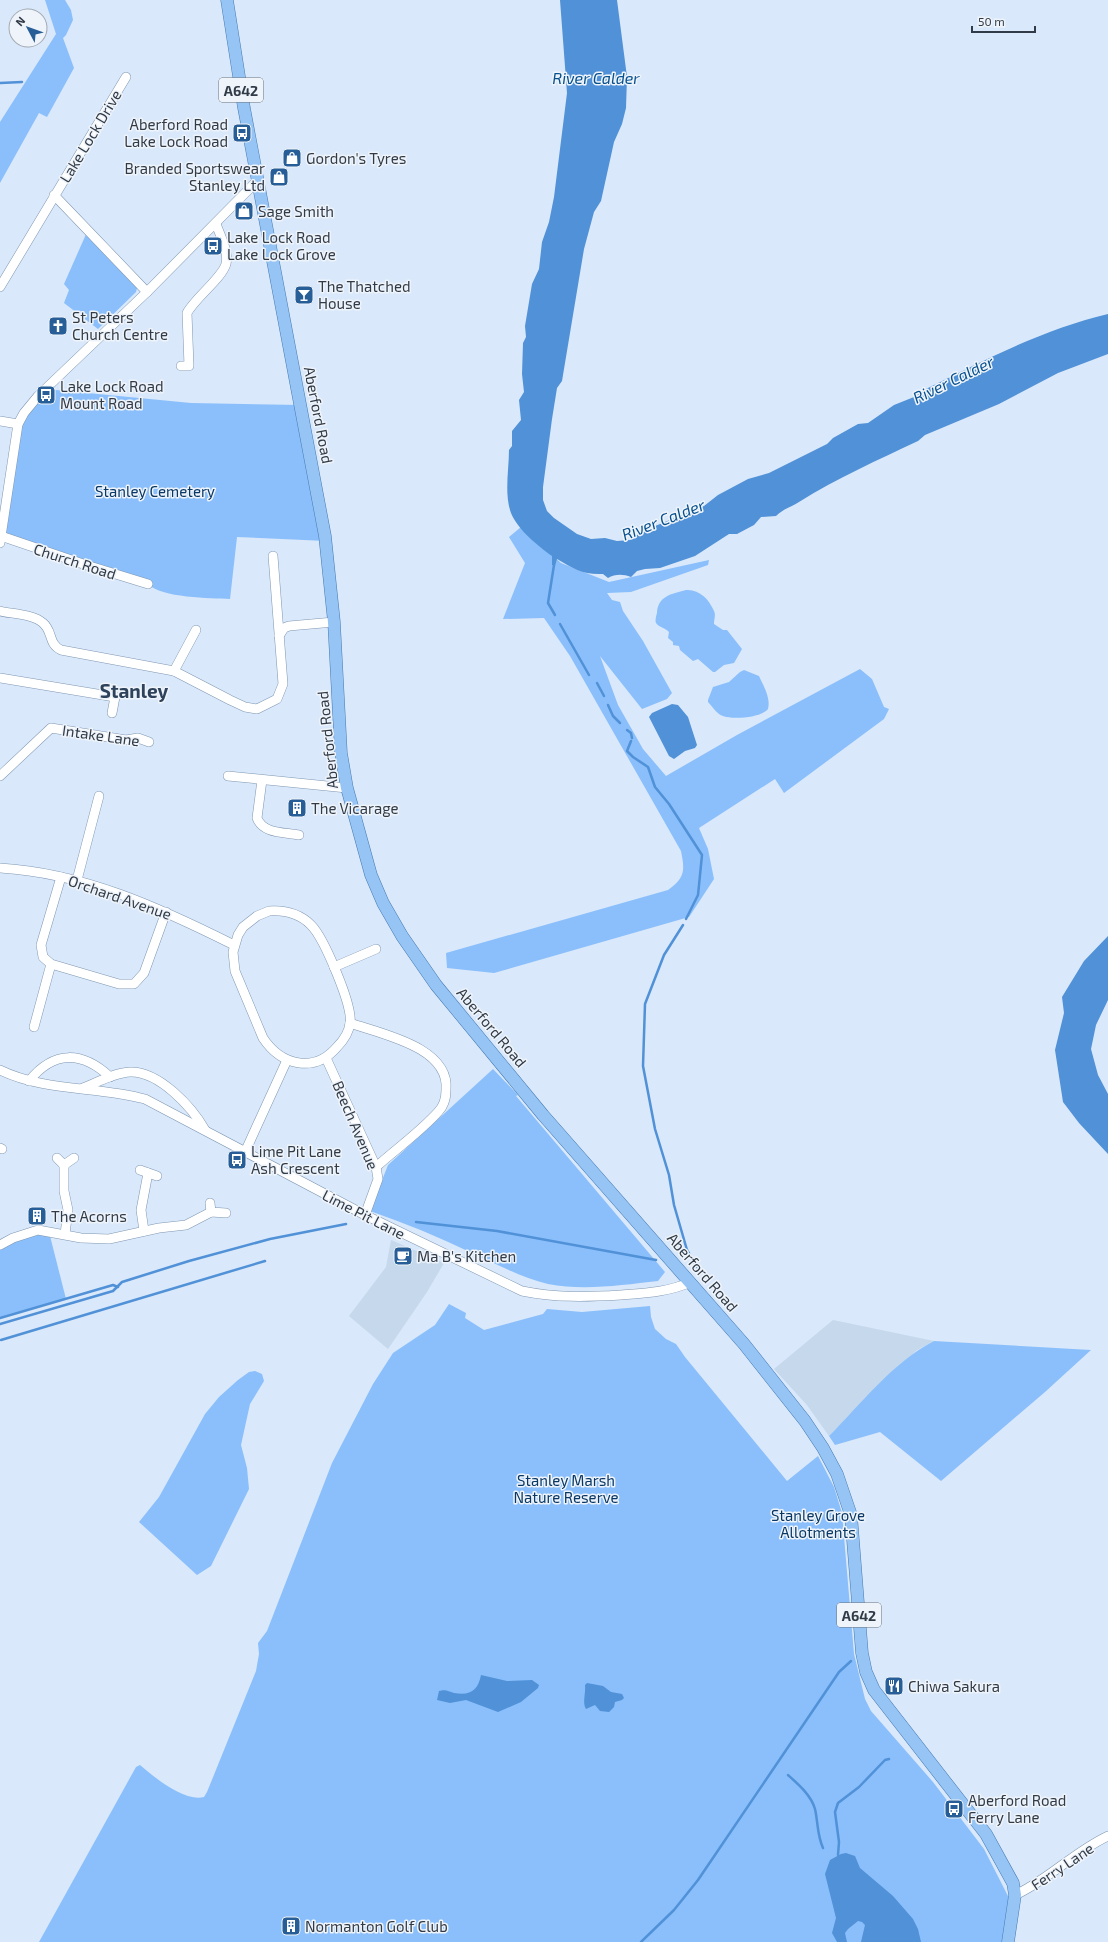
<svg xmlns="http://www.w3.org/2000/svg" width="1108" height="1942" font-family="'Exo 2',sans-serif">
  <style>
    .built { fill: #c6d8ec }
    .green { fill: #8abffb }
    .water { fill: #5091d7 }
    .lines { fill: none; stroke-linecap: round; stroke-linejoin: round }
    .stream { stroke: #5091d7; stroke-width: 2.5 }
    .minor-casing { stroke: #7f97b2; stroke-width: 10 }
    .major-casing { stroke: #457ab3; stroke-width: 13 }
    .minor { stroke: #fff; stroke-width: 9 }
    .major { stroke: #96c4f4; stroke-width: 12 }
    .labels { text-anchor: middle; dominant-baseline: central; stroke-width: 3; stroke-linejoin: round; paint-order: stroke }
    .shield { fill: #eff4fa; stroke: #6a727d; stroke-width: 1 }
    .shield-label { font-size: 14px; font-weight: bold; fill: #313b47 }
    .poi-label { font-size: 15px; fill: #313b47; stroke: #eff4fa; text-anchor: start }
    .street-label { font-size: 15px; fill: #313b47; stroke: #eff4fa }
    .park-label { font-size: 15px; fill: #093866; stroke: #eff4fa }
    .water-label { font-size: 16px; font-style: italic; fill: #065090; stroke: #eff4fa }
    .district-label { font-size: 19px; font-weight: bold; fill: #2e435b; stroke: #eff4fa }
  </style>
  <rect width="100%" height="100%" fill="#d9e8fa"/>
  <g class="built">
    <polygon points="391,1240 444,1263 427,1292 388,1349 349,1316 386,1267"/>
    <polygon points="833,1320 934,1341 917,1350 884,1380 829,1436 807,1405 774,1369"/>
  </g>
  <g class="green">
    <polygon points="45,0 65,0 71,10 73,20 66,35 63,38 74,68 47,117 39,113 0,183 0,122 56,34"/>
    <polygon points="87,232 137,288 136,292 98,329 64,303 69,290 64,284"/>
    <path d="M46 389 191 403 301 405 326 541 237 537 230 599C211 598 161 598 148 584L1 536 18 424Z"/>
    <path d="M521 527 561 563 609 582 709 560 708 565 631 592 607 593 612 600 620 602 623 611 643 641 672 693 667 699 642 709 600 656 618 705 643 749 666 776 737 735 860 669 872 679 884 707 889 709 884 719 784 793 775 779 699 828 708 849 714 879 689 917 494 973 447 968 446 953 668 890C685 878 685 871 681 851L570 656 544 618 503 619 525 563 509 537Z"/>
    <path d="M686 590C699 589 709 599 714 611 716 615 714 619 714 624L723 630H727L742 649 734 663 724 665 715 672H713L698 659 693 661 680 650 679 646 673 645V642L668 638 669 632C666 628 658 627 656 623 655 621 656 616 657 613 658 596 671 594 686 590Z"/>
    <path d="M744 670 759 676C763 685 771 698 768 709 761 718 729 721 719 714 715 711 712 706 708 702V700L713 687 729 682 740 672Z"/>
    <path d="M493 1069 518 1095 516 1096 665 1272 658 1281C622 1285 584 1291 548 1284 522 1278 497 1264 472 1253 439 1237 405 1223 370 1211L388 1165Z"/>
    <polygon points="49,1232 66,1299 0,1318 0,1245"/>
    <path d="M449 1304 466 1313 465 1318 484 1330 543 1314 547 1309 582 1312 650 1306 651 1317 655 1329 666 1339 676 1344 685 1357 787 1481 818 1456 834 1487 842 1513 854 1654 865 1699 871 1711 933 1782 984 1849 1010 1900 1002 1942H39L136 1767 140 1765C154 1777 184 1802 204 1797L207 1792 256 1671 259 1654 258 1643 267 1631 332 1463 373 1384 393 1353 435 1325Z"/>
    <path d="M934 1341 1091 1350 1045 1392 941 1481 880 1432 835 1445 829 1436C861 1404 893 1362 934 1341Z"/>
    <polygon points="255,1371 262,1374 264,1381 250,1404 241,1445 247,1468 249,1489 211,1566 197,1575 139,1522 159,1497 205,1414 219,1397 238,1380 249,1372"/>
  </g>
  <g class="water">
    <path d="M560 0H617L627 77 626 108 622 124 614 142 601 201 594 212 584 249 562 381 557 388 552 419 543 487V500L547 511 554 518 577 534 591 539 605 538 617 541 630 540 643 531 704 506 718 495 748 479 769 473 827 444 833 438 858 424 868 423 894 405 914 397 926 389C985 360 1044 329 1108 314V354L1058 373 999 404 925 435 918 441C878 460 837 478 799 502 791 507 783 509 776 516L761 517 754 525 737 534H729L695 556 660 568 645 569 637 571 631 577C623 574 615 574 608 578L603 574C583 575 574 569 557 559L555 566 552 565V556C537 545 518 530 511 513 504 494 509 470 509 450L512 446V431L521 420 519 400 524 392 522 374 523 343 526 337 525 326 532 284 539 269 542 242 549 222 554 197 567 93Z"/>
    <polygon points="672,704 678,705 688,717 697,745 695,748 685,751 674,759 669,756 649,717 652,713"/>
    <polygon points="1108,936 1108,1000 1096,1025 1091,1049 1098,1075 1108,1094 1108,1154 1079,1123 1063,1102 1055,1050 1064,1013 1062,997 1084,961"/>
    <path d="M481 1675 507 1681 532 1680 539 1685 538 1688 521 1702 498 1712 466 1700 450 1703 437 1700 439 1691C446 1689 448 1691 454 1693 471 1696 478 1690 481 1675Z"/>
    <path d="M587 1683 603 1686 611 1692 622 1694 624 1698 622 1700 615 1702 614 1707 609 1712 600 1711 595 1705 586 1709C582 1703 586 1693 585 1685Z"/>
    <polygon points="846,1853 855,1856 860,1868 893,1896 913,1919 918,1929 921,1942 861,1942 865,1925 862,1922 858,1921 848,1929 845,1933 847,1942 837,1942 832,1933 836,1918 825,1874 830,1860 841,1854"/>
  </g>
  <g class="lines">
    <g class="stream">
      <polyline points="0,83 22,82"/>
      <polyline points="554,565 548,603 555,615"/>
      <polyline points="560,624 589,675"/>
      <polyline points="597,683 604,696"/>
      <polyline points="608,705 613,716 620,723"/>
      <polyline points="627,730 631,733 632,738"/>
      <polyline points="631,741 627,751 633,757 648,767 655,787 669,804 702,855 698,895 686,919"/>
      <polyline points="683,925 664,955 645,1004 643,1066 655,1129 669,1175 674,1205 687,1250 697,1267"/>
      <polyline points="416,1222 497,1231 656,1260"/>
      <polyline points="0,1318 113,1285 118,1287"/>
      <polyline points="0,1324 113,1291 122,1282 189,1261 270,1239 346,1224"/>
      <polyline points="1,1340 265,1261"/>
      <path d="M788 1775C798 1784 811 1795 815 1809 818 1822 817 1835 823 1848"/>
      <polyline points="838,1855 839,1842 835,1812 838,1803 859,1787 885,1760 889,1759"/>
      <polyline points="641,1942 674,1910 698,1880 839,1672 851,1661"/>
    </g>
    <defs>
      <g id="minor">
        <polyline points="54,195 147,292"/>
        <polyline points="0,287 126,77"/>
        <path d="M181 366H189L187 313C195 298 222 278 226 264 229 252 220 235 216 224"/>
        <polyline points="0,421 18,424"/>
        <polyline points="1,536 83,564 148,584"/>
        <polyline points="0,543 18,424 24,413 38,396 147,292 258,180"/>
        <path d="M0 611C12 614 33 614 43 623 53 631 48 644 61 650L174 671 230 700 245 707 257 709 277 699 283 684 273 556"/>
        <polyline points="279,636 284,628 289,626 334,622"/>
        <polyline points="174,671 196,630"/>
        <polyline points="0,678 115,697 112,713"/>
        <polyline points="0,776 51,728 126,740 138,738 149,742"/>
        <polyline points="228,776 347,788"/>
        <path d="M262 780 257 818C263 834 284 832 299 835"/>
        <path d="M0 868C84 873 160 908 234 945"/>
        <polyline points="61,877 41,945 43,957 51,964 119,984 134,984 144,973 166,912"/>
        <polyline points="77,880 99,796"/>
        <path d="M269 911C285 910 300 914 311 925 324 938 353 1006 350 1023 349 1032 343 1041 337 1047 314 1074 281 1065 263 1038L235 971 233 952 238 935 243 927 257 916Z"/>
        <polyline points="334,967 376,949"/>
        <path d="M350 1023C381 1034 450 1047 446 1090 446 1097 444 1106 438 1112 420 1132 396 1149 376 1167"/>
        <polyline points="34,1027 51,964"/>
        <polyline points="326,1058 376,1167 378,1179 365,1215"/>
        <path d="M0 1070C45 1092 98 1086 145 1099L365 1215 522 1291C556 1298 587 1297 621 1295 646 1293 668 1292 691 1282"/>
        <path d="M29 1081C54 1050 82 1051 110 1077"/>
        <path d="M83 1088C98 1082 114 1073 130 1072 159 1071 192 1107 205 1130"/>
        <polyline points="0,1148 2,1149"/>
        <polyline points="245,1152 287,1060"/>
        <polyline points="57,1158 64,1165 74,1158"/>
        <polyline points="64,1165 64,1191 68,1210 65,1234"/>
        <polyline points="140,1170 157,1176"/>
        <polyline points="210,1203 211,1212 226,1213"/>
        <polyline points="144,1231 141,1210 148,1173"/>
        <polyline points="0,1245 13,1238 38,1230 81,1238 109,1239 159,1228 186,1225 211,1212"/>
        <path d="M1015 1895C1048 1880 1074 1852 1108 1836"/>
      </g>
      <polyline id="major" points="227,0 244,108 325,536 334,622 341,753 347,788 371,875 383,903 402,936 436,985 543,1115 744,1344 805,1421 823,1448 837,1474 851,1515 862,1653 866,1672 874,1690 986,1834 1013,1883 1015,1895 1008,1942"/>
    </defs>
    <use href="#minor" class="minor-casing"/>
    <use href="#major" class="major-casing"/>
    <use href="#minor" class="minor"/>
    <use href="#major" class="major"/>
  </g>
  <defs>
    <symbol id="bus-square" viewBox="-11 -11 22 22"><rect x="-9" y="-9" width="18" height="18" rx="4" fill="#285e97" stroke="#eff4fa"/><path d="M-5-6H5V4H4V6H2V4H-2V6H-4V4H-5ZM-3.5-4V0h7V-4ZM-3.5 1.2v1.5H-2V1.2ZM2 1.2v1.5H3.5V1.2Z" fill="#fff"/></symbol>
    <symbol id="shop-square" viewBox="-11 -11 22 22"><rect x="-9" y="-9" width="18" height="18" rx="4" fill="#285e97" stroke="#eff4fa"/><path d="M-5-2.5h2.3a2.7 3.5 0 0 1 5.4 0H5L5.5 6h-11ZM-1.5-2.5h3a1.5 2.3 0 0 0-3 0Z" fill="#fff"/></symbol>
    <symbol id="bar-square" viewBox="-11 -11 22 22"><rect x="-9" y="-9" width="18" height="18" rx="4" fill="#285e97" stroke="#eff4fa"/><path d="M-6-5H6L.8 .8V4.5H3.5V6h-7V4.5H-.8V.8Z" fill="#fff"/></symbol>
    <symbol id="church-square" viewBox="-11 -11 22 22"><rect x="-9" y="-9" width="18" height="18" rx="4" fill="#285e97" stroke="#eff4fa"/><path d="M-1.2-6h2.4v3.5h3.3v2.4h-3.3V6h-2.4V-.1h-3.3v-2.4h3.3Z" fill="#fff"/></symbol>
    <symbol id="building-square" viewBox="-11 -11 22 22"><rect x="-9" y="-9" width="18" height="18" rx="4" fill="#285e97" stroke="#eff4fa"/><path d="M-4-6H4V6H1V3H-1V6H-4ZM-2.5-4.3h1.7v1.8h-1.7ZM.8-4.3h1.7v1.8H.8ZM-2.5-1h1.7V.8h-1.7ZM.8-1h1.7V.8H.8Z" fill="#fff"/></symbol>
    <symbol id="cafe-square" viewBox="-11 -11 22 22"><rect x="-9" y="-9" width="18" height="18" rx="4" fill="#285e97" stroke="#eff4fa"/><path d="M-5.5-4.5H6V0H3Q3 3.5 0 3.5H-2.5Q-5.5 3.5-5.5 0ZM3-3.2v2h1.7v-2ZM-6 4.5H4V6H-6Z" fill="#fff"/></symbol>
    <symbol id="restaurant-square" viewBox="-11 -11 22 22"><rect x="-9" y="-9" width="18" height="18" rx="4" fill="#285e97" stroke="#eff4fa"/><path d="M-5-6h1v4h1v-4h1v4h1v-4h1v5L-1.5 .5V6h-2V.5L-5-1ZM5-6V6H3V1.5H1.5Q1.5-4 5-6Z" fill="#fff"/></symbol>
  </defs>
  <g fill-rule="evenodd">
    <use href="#bus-square" x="231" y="122" width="22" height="22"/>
    <use href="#shop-square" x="281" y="147" width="22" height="22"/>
    <use href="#shop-square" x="268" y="166" width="22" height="22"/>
    <use href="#shop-square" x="233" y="200" width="22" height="22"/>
    <use href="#bus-square" x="202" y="235" width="22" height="22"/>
    <use href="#bar-square" x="293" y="284" width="22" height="22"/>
    <use href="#church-square" x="47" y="315" width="22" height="22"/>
    <use href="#bus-square" x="35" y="384" width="22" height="22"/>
    <use href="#building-square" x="286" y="797" width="22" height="22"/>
    <use href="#bus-square" x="226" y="1149" width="22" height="22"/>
    <use href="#building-square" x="26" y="1205" width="22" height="22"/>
    <use href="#cafe-square" x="392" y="1245" width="22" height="22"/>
    <use href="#restaurant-square" x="883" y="1675" width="22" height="22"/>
    <use href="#bus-square" x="943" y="1798" width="22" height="22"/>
    <use href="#building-square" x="280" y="1915" width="22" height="22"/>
  </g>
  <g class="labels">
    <g class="shield">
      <rect x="219" y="78" width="44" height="24" rx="3"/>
      <rect x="837" y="1603" width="44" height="24" rx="3"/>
    </g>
    <g class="shield-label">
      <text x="241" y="90">A642</text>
      <text x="859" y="1615">A642</text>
    </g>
    <g class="poi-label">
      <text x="228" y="124" text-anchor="end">Aberford Road<tspan x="228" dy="17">Lake Lock Road</tspan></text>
      <text x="306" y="158">Gordon's Tyres</text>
      <text x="265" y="168" text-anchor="end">Branded Sportswear<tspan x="265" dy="17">Stanley Ltd</tspan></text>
      <text x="258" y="211">Sage Smith</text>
      <text x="227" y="237">Lake Lock Road<tspan x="227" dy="17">Lake Lock Grove</tspan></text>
      <text x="318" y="286">The Thatched<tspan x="318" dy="17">House</tspan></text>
      <text x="72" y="317">St Peters<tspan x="72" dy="17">Church Centre</tspan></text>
      <text x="60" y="386">Lake Lock Road<tspan x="60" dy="17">Mount Road</tspan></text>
      <text x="311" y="808">The Vicarage</text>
      <text x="251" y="1151">Lime Pit Lane<tspan x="251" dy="17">Ash Crescent</tspan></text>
      <text x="51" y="1216">The Acorns</text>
      <text x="417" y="1256">Ma B's Kitchen</text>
      <text x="908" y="1686">Chiwa Sakura</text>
      <text x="968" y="1800">Aberford Road<tspan x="968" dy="17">Ferry Lane</tspan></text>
      <text x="305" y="1926">Normanton Golf Club</text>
    </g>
    <g class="street-label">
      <text transform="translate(90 136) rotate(-59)">Lake Lock Drive</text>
      <text transform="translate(319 415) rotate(79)">Aberford Road</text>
      <text transform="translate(75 561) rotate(18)">Church Road</text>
      <text transform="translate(101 735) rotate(8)">Intake Lane</text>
      <text transform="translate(327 740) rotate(-96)">Aberford Road</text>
      <text transform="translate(120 897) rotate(19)">Orchard Avenue</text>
      <text transform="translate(492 1027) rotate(50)">Aberford Road</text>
      <text transform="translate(356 1125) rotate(67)">Beech Avenue</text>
      <text transform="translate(364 1214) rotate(27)">Lime Pit Lane</text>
      <text transform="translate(703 1272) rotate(49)">Aberford Road</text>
      <text transform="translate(1062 1866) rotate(-34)">Ferry Lane</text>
    </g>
    <g class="park-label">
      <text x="155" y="491">Stanley Cemetery</text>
      <text x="566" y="1480">Stanley Marsh<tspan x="566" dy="17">Nature Reserve</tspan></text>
      <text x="818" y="1515">Stanley Grove<tspan x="818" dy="17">Allotments</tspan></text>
    </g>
    <g class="water-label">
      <text x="596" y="77">River Calder</text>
      <text transform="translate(953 379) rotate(-26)">River Calder</text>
      <text transform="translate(663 519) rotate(-21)">River Calder</text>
    </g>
    <g class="district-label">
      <text x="134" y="690">Stanley</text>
    </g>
  </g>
  <g transform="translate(28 28) rotate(311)"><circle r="19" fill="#eff4fa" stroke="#a3aab2"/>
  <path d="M0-3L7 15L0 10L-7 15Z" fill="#285e97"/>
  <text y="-6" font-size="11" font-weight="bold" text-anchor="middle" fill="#313b47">N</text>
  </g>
  <path d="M972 26v6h63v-6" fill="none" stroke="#313b47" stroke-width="2"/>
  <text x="978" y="26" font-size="12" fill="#313b47" stroke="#eff4fa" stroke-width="3" paint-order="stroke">50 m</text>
</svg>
